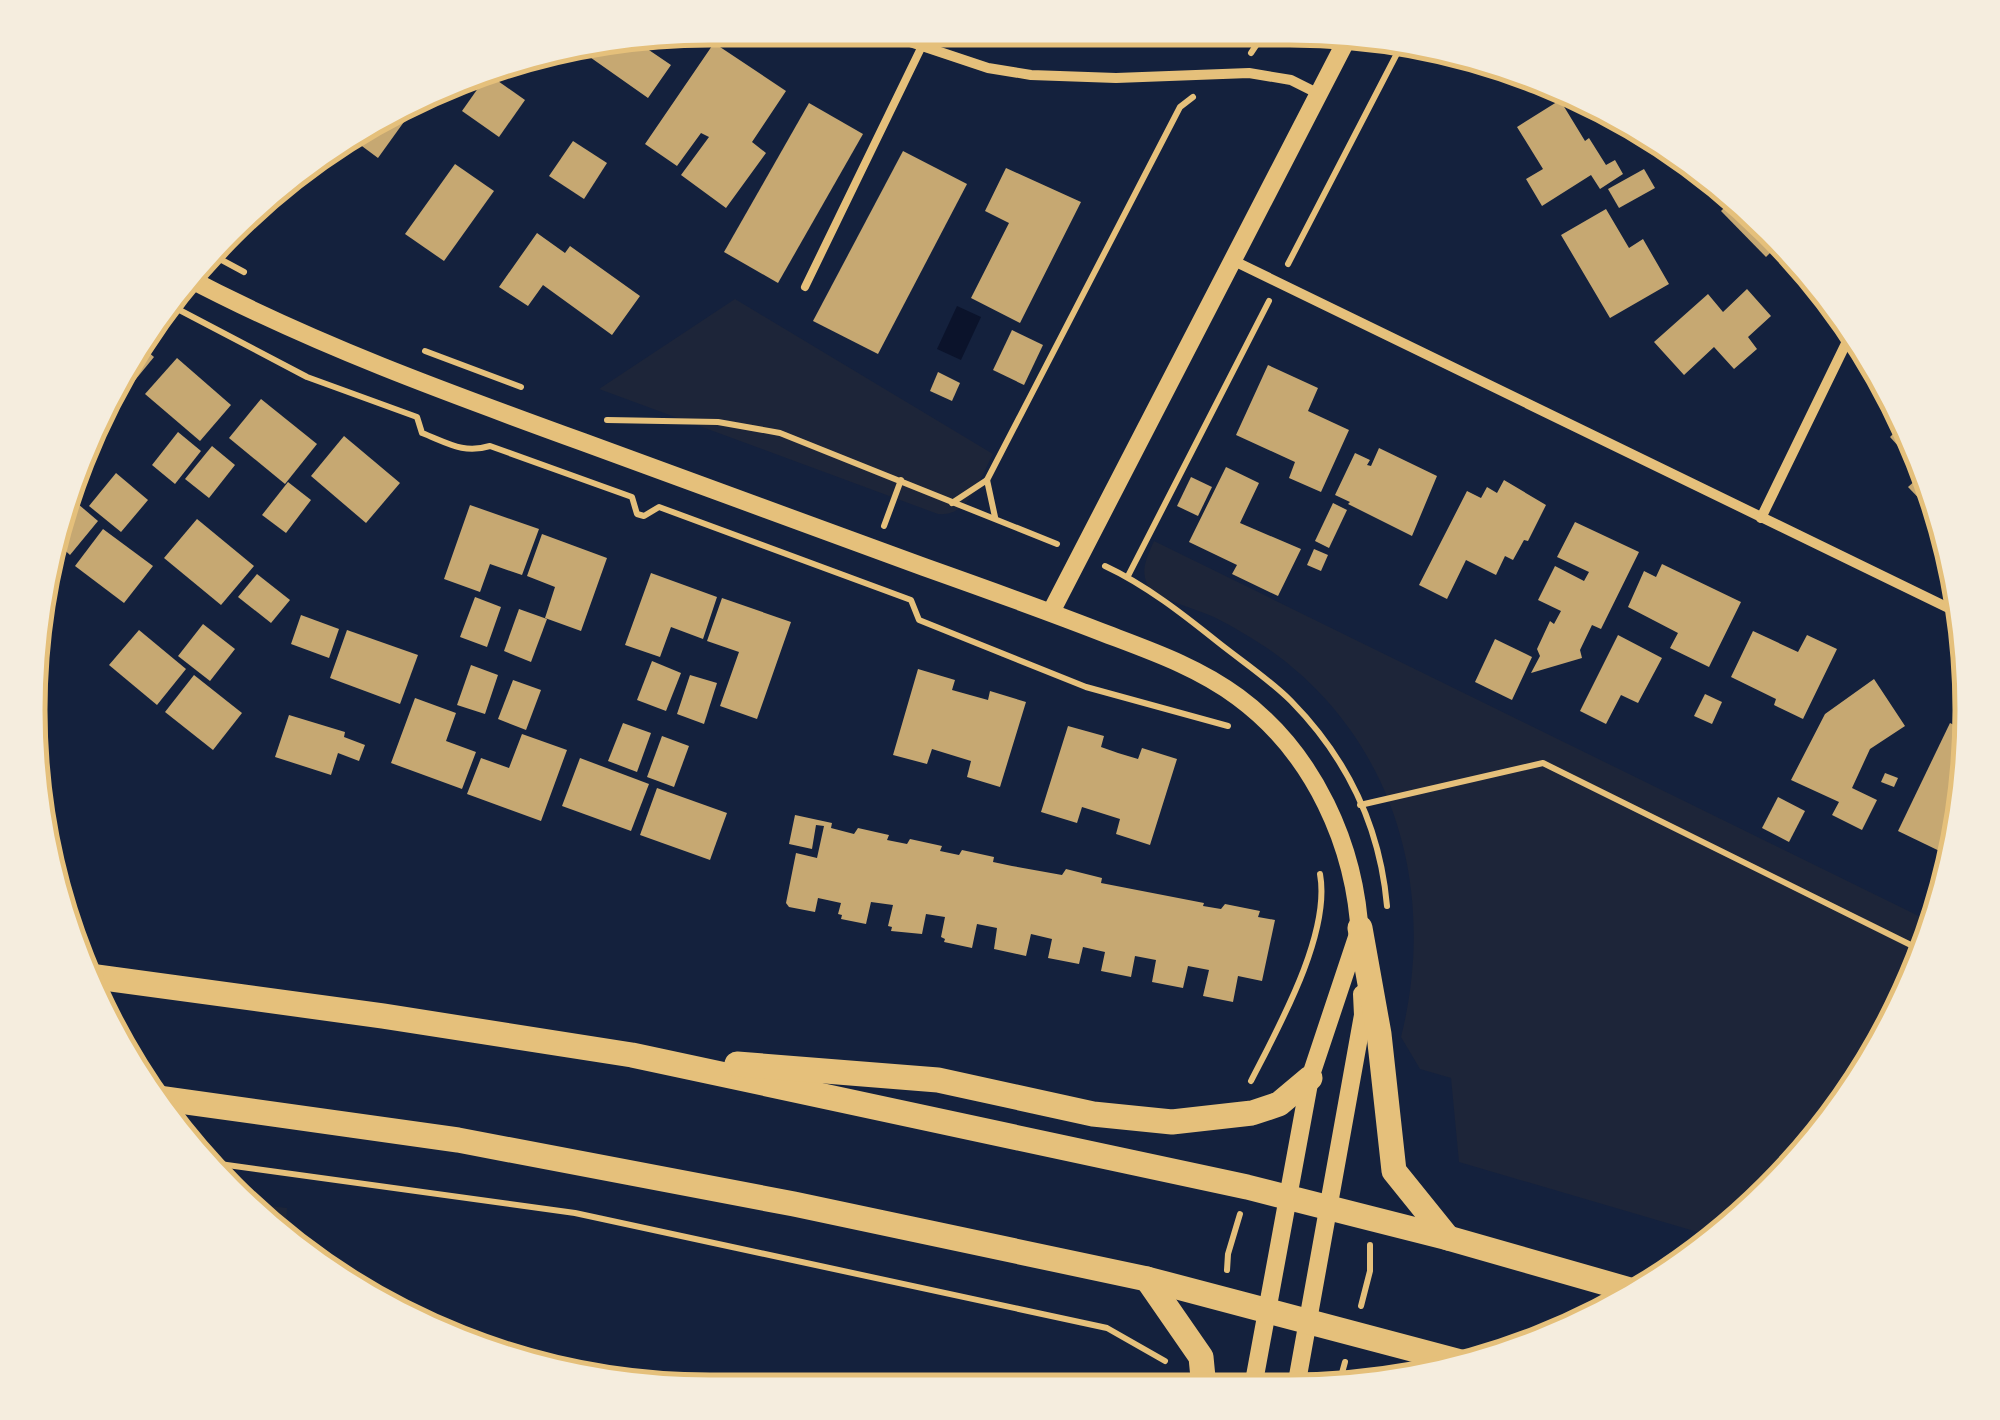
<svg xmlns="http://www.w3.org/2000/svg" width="2000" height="1420" font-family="'Archivo Narrow',sans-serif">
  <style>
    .green { fill: #1d2539 }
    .water { fill: #0b132b }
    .building { fill: #c6a872 }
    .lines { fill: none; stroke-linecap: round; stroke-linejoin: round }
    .path { stroke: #e5c07b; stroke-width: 6 }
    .service { stroke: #e5c07b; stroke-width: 8 }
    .minor { stroke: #e5c07b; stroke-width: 10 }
    .tertiary { stroke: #e5c07b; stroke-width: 18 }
    .primary { stroke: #e5c07b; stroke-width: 25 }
    .rim { fill: none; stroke: #e5c07b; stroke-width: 5 }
  </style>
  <rect width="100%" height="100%" fill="#14213d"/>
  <g class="green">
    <path d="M735 299 993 454C980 478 970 517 938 514L599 389Z"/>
    <path d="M1154 541 1935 924 1902 1012 1831 1126 1740 1224 1718 1238 1459 1162 1451 1078 1420 1069 1401 1037C1438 890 1395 737 1267 648 1250 637 1232 626 1214 617 1193 608 1169 602 1150 590 1139 571 1146 560 1154 541Z"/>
    <polygon points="243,1203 287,1208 285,1242"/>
  </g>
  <polygon class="water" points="957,306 981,317 961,360 937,349"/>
  <g class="building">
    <polygon points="650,35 643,46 671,65 648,98 577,48 580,45"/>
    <polygon points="714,43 786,91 752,142 766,153 726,208 681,175 709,137 701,133 677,166 645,144"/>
    <polygon points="488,74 525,100 499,137 462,111"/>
    <polygon points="1560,100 1585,141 1589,138 1606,165 1615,160 1623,174 1600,189 1591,175 1542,206 1526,179 1543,169 1517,127"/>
    <polygon points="809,103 863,134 778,283 724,252"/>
    <polygon points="397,113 406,119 378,158 347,135"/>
    <polygon points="573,141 607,163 584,199 549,176"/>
    <polygon points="903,151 967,184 878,354 813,321"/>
    <polygon points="319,153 323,156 301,186 290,178"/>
    <polygon points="455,164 494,191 444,261 405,234"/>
    <polygon points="1006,168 1081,202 1020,323 971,298 1009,223 985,211"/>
    <polygon points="1644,169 1655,188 1619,208 1608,189"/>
    <polygon points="1731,201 1781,242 1766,257 1721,211"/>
    <polygon points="1606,209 1629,248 1643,239 1669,284 1610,318 1561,235"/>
    <polygon points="537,233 565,253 570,246 640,296 612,335 543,285 528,306 499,287"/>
    <polygon points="1747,289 1771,316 1748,337 1757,349 1734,369 1714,347 1684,375 1654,342 1708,294 1723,312"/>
    <polygon points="1012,330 1043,345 1024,385 993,370"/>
    <polygon points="140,345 154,357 122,396 112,388"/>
    <polygon points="177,358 231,405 200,441 145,394"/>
    <polygon points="1268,365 1318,388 1308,411 1349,430 1321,492 1289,478 1295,462 1236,435"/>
    <polygon points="938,372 960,383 952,401 930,391"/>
    <polygon points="261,399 317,444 285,484 229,438"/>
    <polygon points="1905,422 1925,466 1920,470 1890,437"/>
    <polygon points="178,432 201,451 175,484 152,465"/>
    <polygon points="344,436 400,483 366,523 311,476"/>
    <polygon points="212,446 235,465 209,498 185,479"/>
    <polygon points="1379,448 1437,476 1412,536 1348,504 1350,502 1335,495 1355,453 1370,460 1367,465 1371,466"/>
    <polygon points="1226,467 1259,483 1240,523 1301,549 1278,596 1232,574 1237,565 1189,542"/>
    <polygon points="1927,470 1940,505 1932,512 1908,487"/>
    <polygon points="116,473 148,500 121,532 89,506"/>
    <polygon points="1191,477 1212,487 1198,516 1177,506"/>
    <polygon points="1504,480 1546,505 1528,541 1524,540 1513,560 1505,556 1496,575 1466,560 1447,599 1419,585 1467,491 1481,498 1487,487 1497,493"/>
    <polygon points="288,482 311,500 286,533 262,515"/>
    <polygon points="71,498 98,521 70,555 57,543"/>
    <polygon points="1333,503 1347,510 1329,548 1315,541"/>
    <polygon points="470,505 539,529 522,575 490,564 480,592 444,579"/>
    <polygon points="197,519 254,566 221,605 164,558"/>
    <polygon points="1575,522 1639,552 1601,629 1592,625 1580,650 1582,658 1531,673 1540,656 1537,649 1550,621 1554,624 1561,611 1538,600 1555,566 1584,581 1589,572 1557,557"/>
    <polygon points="103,529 153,566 124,603 75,566"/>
    <polygon points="542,534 607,558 581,631 545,618 555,587 527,576"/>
    <polygon points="1314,549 1328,555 1321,571 1307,565"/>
    <polygon points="1662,564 1741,602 1709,667 1670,648 1678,633 1628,607 1644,571 1656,577"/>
    <polygon points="651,573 717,597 703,639 671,627 660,657 625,645"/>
    <polygon points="257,574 290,600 271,623 238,597"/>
    <polygon points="475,597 501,607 487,647 460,637"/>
    <polygon points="722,598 791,622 757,719 720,706 739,652 707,641"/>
    <polygon points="519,609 547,619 531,662 504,651"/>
    <polygon points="301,615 339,629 329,658 291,644"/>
    <polygon points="203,624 235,649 210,681 178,656"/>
    <polygon points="139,630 186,669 157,705 109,665"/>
    <polygon points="347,630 418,655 400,704 330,678"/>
    <polygon points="1753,631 1798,652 1807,635 1837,649 1803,719 1774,705 1776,699 1731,677"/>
    <polygon points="1618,635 1662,658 1638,703 1621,695 1606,724 1580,711"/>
    <polygon points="1495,639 1532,657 1512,700 1475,682"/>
    <polygon points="652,661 681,673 666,711 637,700"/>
    <polygon points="471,665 498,675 485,714 457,705"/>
    <polygon points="918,669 955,680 952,690 988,700 990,691 1026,702 1000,787 967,777 971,761 932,749 927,764 893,755"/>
    <polygon points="194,675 242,713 213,750 165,712"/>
    <polygon points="690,675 717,683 704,724 677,714"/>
    <polygon points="1874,679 1905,726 1870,749 1852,788 1877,800 1862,830 1832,815 1839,802 1791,780 1825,714"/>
    <polygon points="513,680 541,690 526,730 498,719"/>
    <polygon points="1705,694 1722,702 1712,724 1694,716"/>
    <polygon points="415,698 456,713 446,741 476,752 462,789 391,763"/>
    <polygon points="289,715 345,732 344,737 365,745 359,761 338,753 331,775 275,757"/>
    <polygon points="623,723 651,733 637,772 608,761"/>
    <polygon points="1950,723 1970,733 1971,755 1954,858 1898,831"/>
    <polygon points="1068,726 1104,736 1101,747 1118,753 1138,759 1142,748 1177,759 1150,845 1116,834 1120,819 1082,807 1077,823 1041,812"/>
    <polygon points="522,734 567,750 541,821 467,794 481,758 509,768"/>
    <polygon points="662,736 689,746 674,787 647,777"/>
    <polygon points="580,758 649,784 631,831 562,806"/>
    <polygon points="1885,773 1898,778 1894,787 1881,782"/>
    <polygon points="657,788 727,813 710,860 640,835"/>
    <polygon points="1778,797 1805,811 1789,842 1762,828"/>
    <polygon points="795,815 832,823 831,828 854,834 858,828 889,835 887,840 907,844 910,839 942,846 940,851 959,855 962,850 994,857 993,862 1012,866 1062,875 1066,869 1102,878 1101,883 1204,903 1203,906 1221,909 1225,904 1260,911 1258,917 1275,920 1262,981 1238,976 1233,1002 1203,996 1209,970 1188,966 1183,988 1152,982 1156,960 1135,956 1131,977 1101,971 1105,952 1083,947 1079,964 1048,958 1052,939 1031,934 1026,956 994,949 997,928 977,924 972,948 944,942 945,939 941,937 945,917 926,914 922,934 891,931 892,927 888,926 893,905 871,902 866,924 841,919 842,915 838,914 841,903 818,898 815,912 789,907 786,903 796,853 817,858 824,826 816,825 812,849 789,844"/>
    <polygon points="512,1359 617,1380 616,1383 534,1369"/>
  </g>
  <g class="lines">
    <g class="path">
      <polyline points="1251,53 1261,38"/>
      <polyline points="207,252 244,272"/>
      <polyline points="1288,264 1404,40"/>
      <path d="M168 304 307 377 417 417 422 433C448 443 463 454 490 446L632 497 637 514 644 516 659 507 911 600 919 620 1086 687 1228 726"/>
      <polyline points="425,351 521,387"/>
      <polyline points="607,420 718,422 780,433 1057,544"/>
      <polyline points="987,480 1180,107 1193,97"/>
      <polyline points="952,503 987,480 995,517"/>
      <polyline points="884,526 901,480"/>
      <path d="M1105 566C1146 585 1184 615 1219 643 1243 662 1270 680 1291 701 1347 758 1380 827 1387 906"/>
      <polyline points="1128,576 1269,301"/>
      <polyline points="1360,805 1543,763 1925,952"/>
      <path d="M1251 1081C1278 1028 1331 934 1320 874"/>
      <polyline points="198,1161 575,1213 1107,1328 1165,1361"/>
      <polyline points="1227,1270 1228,1254 1240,1214"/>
      <polyline points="1361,1306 1370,1271 1370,1245"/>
      <polyline points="1345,1362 1342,1373 1347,1387"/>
    </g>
    <polyline class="service" points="805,287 922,46"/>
    <g class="minor">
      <polyline points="886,31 904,40 988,68 1031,75 1116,78 1249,73 1291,80 1319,94"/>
      <polyline points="1232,260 1965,616"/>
      <polyline points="1761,518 1853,329"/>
    </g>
    <g class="tertiary">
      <path d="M186 277C313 344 448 393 583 442 697 484 811 525 924 567 986 589 1048 611 1109 635 1154 652 1199 668 1238 697 1314 753 1356 846 1360 938"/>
      <polyline points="1051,612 1347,39"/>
      <polyline points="1253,1387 1310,1078 1358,934"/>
      <polyline points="1296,1387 1363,1015 1362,994"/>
    </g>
    <g class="primary">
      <polyline points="1360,928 1379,1034 1394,1171 1448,1238"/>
      <polyline points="82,975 383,1016 632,1055 1247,1187 1448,1238 1637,1292"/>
      <polyline points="737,1064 938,1080 1093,1114 1172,1122 1252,1113 1279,1104 1310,1078"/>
      <polyline points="158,1098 458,1140 794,1204 1147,1279 1461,1362"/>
      <polyline points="1147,1279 1201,1357 1204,1388"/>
    </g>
  </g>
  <path d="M0 0H2000V1420H0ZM710 45H1290A665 665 0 0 1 1955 710V710A665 665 0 0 1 1290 1375H710A665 665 0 0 1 45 710V710A665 665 0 0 1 710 45Z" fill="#f5edde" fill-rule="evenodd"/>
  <path class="rim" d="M710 45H1290A665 665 0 0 1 1955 710V710A665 665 0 0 1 1290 1375H710A665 665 0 0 1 45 710V710A665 665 0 0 1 710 45Z"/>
</svg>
